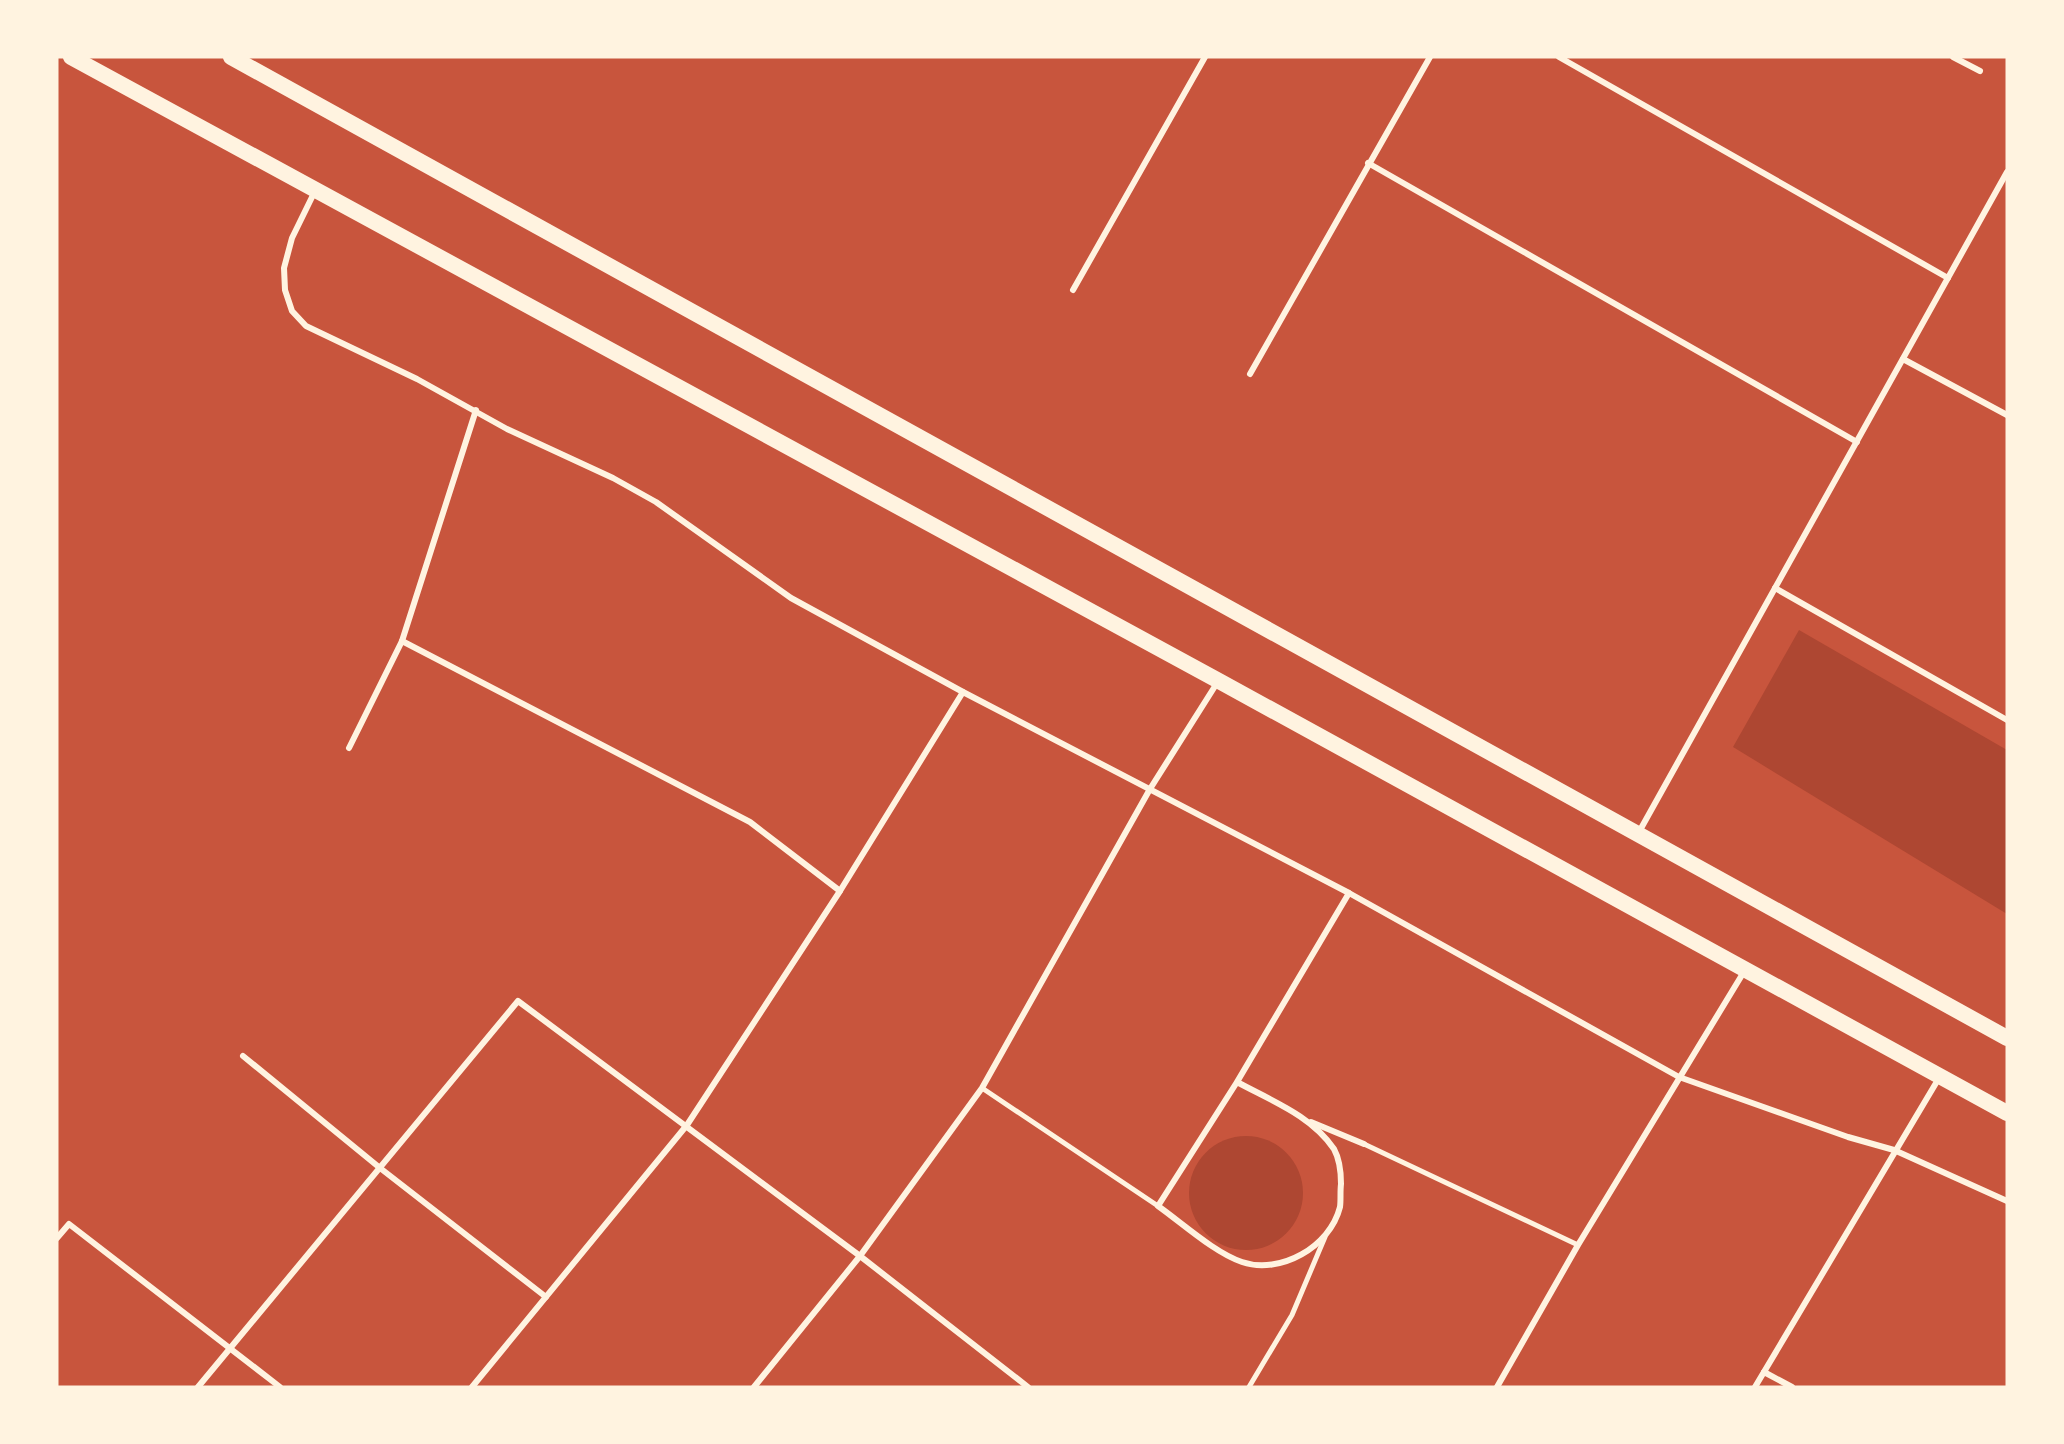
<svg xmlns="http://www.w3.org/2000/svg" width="2064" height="1444" font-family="Poppins,sans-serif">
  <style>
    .green { fill: #ae4732 }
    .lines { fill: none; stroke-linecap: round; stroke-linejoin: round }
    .pedestrian { stroke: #fff3e0; stroke-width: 5 }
    .minor { stroke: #fff3e0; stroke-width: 6 }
    .trunk { stroke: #fff3e0; stroke-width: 16 }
  </style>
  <rect width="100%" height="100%" fill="#c8553d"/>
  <g class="green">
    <polygon points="1799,630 2007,750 2007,914 1733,747"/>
    <circle cx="1246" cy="1193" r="57"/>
  </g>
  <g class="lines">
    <g class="pedestrian">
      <polyline points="982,1088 1158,1206"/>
      <polyline points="1364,1144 1578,1245"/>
      <polyline points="1249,1387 1292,1315 1325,1237"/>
    </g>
    <g class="minor">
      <polyline points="1559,57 1948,278"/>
      <polyline points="1953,57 1980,71"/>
      <polyline points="1368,163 1857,442"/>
      <polyline points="315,191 292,238 284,268 285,290 292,311 306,326 417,379 507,429 613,478 656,502 791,598 963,692 1349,893 1679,1077 1848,1137 1894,1150 2007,1201"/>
      <polyline points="1073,290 1205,57"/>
      <polyline points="1903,359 2007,415"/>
      <polyline points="1250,374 1430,57"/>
      <polyline points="1775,588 2007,720"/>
      <polyline points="402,641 750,822 840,891"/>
      <polyline points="349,748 402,641 476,410"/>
      <polyline points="1639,832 2007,172"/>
      <polyline points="243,1056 380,1168 546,1297"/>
      <path d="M1237 1082C1272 1101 1312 1116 1334 1149 1340 1160 1341 1172 1341 1184 1340 1192 1341 1200 1340 1207 1330 1247 1280 1275 1242 1262 1215 1253 1182 1223 1158 1206L1237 1082 1349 893"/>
      <polyline points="1311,1122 1364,1144"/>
      <polyline points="57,1238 69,1224 280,1387"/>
      <polyline points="1764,1372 1792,1387"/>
      <polyline points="198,1387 518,1001 860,1256 1028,1387"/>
      <polyline points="472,1387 687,1125 840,891 963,692"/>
      <polyline points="754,1387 860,1256 982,1088 1150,789 1217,683"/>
      <polyline points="1497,1387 1578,1245 1745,970"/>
      <polyline points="1755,1387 1939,1078"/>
    </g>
    <g class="trunk">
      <polyline points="71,57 1219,681 2007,1113"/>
      <polyline points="231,57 2007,1038"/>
    </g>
  </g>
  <rect width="2064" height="1444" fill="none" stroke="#fff3e0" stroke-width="117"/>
</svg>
